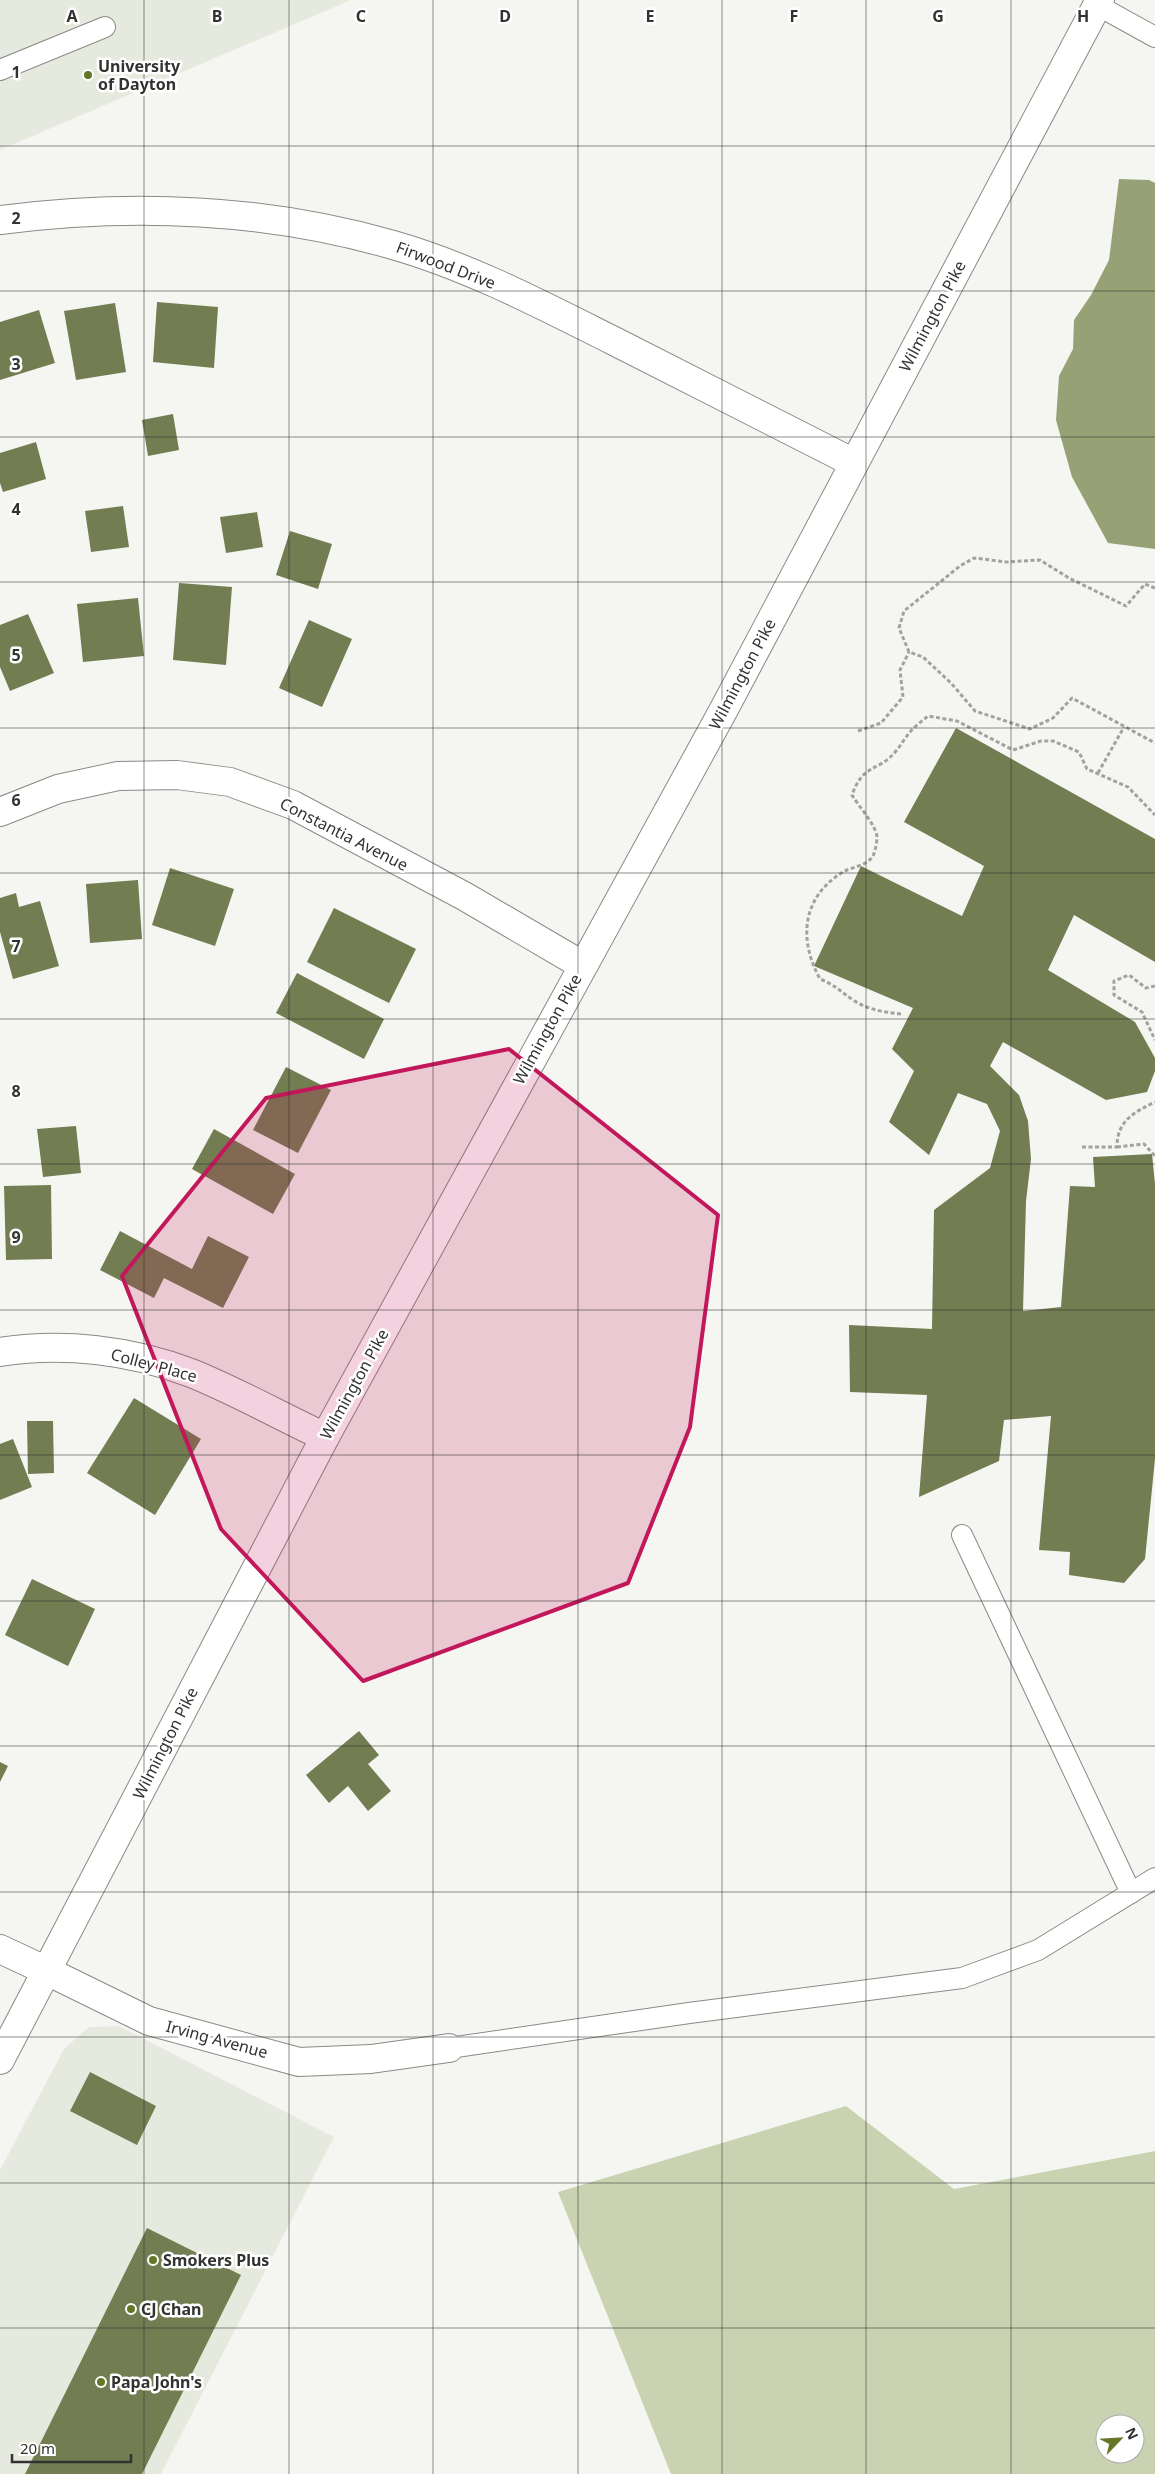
<svg xmlns="http://www.w3.org/2000/svg" width="1155" height="2474" font-family="'Noto Sans',sans-serif">
  <style>
    .built { fill: #e6eade }
    .green { fill: #c9d3b2; fill-rule: evenodd }
    .water { fill: #96a276 }
    .building { fill: #727d52 }
    .lines { fill: none; stroke-linecap: round; stroke-linejoin: round }
    .service-casing { stroke: #898b86; stroke-width: 22 }
    .minor-casing { stroke: #898b86; stroke-width: 30 }
    .tertiary-casing { stroke: #898b86; stroke-width: 30 }
    .primary-casing { stroke: #898b86; stroke-width: 30 }
    .path { stroke: #a2a29e; stroke-width: 3; stroke-dasharray: 4 2.5; stroke-linecap: butt }
    .service { stroke: #fff; stroke-width: 20 }
    .minor { stroke: #fff; stroke-width: 28 }
    .tertiary { stroke: #fff; stroke-width: 28 }
    .primary { stroke: #fff; stroke-width: 28 }
    .marked { fill: #c2185b; fill-opacity: 0.2; stroke: #c2185b; stroke-width: 4; stroke-linejoin: round }
    .grid { fill: none; stroke: #323230; stroke-width: 1; stroke-opacity: 0.55 }
    .poi-dot { fill: #657624; stroke: #fff; stroke-width: 2 }
    .labels { text-anchor: middle; dominant-baseline: central; stroke-width: 5; stroke-linejoin: round; paint-order: stroke }
    .poi-label { font-size: 16px; font-weight: bold; fill: #323230; stroke: #fff; text-anchor: start }
    .street-label { font-size: 16px; fill: #323230; stroke: #fff }
    .grid-label { font-size: 16px; text-anchor: middle; font-weight: bold; fill: #323230; stroke: #fff; stroke-width: 5; stroke-linejoin: round; paint-order: stroke }
  </style>
  <rect width="100%" height="100%" fill="#f5f6f1"/>
  <g class="built">
    <polygon points="0,0 351,0 0,150"/>
    <polygon points="119,2026 334,2137 161,2474 0,2474 0,2170 64,2049 89,2027"/>
  </g>
  <path class="green" d="M846 2106 954 2189 1155 2151V2474H671L558 2192ZM1105 2424H1135V2454H1105Z"/>
  <polygon class="water" points="1119,179 1149,180 1155,183 1155,549 1108,543 1072,477 1056,420 1059,376 1073,349 1074,320 1091,295 1109,260"/>
  <g class="building">
    <polygon points="157,302 218,307 214,368 153,362"/>
    <polygon points="115,303 126,372 76,380 64,311"/>
    <polygon points="39,310 55,363 0,380 0,322"/>
    <polygon points="173,414 179,450 148,456 142,420"/>
    <polygon points="36,442 46,479 3,492 0,483 0,453"/>
    <polygon points="123,506 129,547 91,552 85,511"/>
    <polygon points="257,512 263,547 226,553 220,517"/>
    <polygon points="290,531 332,544 318,589 276,575"/>
    <polygon points="179,583 232,587 226,665 173,660"/>
    <polygon points="138,598 144,656 83,662 77,604"/>
    <polygon points="28,614 54,673 10,691 0,667 0,625"/>
    <polygon points="309,620 352,639 322,707 279,688"/>
    <polygon points="956,728 1155,839 1155,962 1074,915 1048,970 1135,1022 1155,1058 1155,1071 1147,1092 1106,1100 1003,1042 990,1066 1019,1095 1028,1121 1031,1159 1026,1201 1023,1311 1061,1307 1070,1186 1095,1187 1093,1157 1152,1154 1155,1184 1155,1459 1145,1559 1124,1583 1069,1575 1070,1552 1039,1550 1051,1416 1004,1420 999,1461 919,1497 927,1395 850,1392 849,1325 932,1329 934,1210 990,1168 1000,1131 987,1104 958,1093 929,1155 889,1122 914,1071 892,1049 913,1008 814,966 861,866 962,916 984,866 904,822"/>
    <polygon points="170,868 234,889 215,946 152,925"/>
    <polygon points="138,880 142,939 90,943 86,884"/>
    <polygon points="16,893 19,907 40,901 59,966 13,979 0,932 0,898"/>
    <polygon points="334,908 416,949 389,1003 307,962"/>
    <polygon points="297,973 384,1019 364,1059 276,1013"/>
    <polygon points="286,1067 331,1090 298,1153 253,1130"/>
    <polygon points="76,1126 81,1173 43,1177 37,1129"/>
    <polygon points="214,1129 295,1174 273,1214 192,1169"/>
    <polygon points="51,1185 52,1259 6,1260 4,1186"/>
    <polygon points="120,1231 192,1269 208,1236 249,1257 223,1308 164,1278 154,1298 100,1270"/>
    <polygon points="134,1398 201,1439 155,1515 87,1473"/>
    <polygon points="27,1421 53,1421 54,1473 28,1474"/>
    <polygon points="13,1439 32,1487 0,1500 0,1444"/>
    <polygon points="32,1579 95,1609 68,1666 5,1635"/>
    <polygon points="359,1731 379,1755 368,1764 391,1791 368,1811 348,1786 329,1803 306,1775"/>
    <polygon points="0,1762 8,1766 0,1782"/>
    <polygon points="90,2072 156,2106 137,2145 70,2111"/>
    <polygon points="147,2228 241,2275 142,2474 25,2474"/>
  </g>
  <g class="lines">
    <defs>
      <g id="service">
        <polyline points="1097,5 1155,37"/>
        <polyline points="0,70 105,27"/>
        <polyline points="962,1535 1131,1893"/>
        <polyline points="449,2048 689,2013 962,1978 1038,1950 1155,1878"/>
      </g>
      <g id="minor">
        <path d="M0 220C132 203 264 208 393 245 470 267 542 305 614 341 694 382 774 422 854 463"/>
        <polyline points="0,812 58,789 118,776 177,775 230,782 293,805 464,896 582,965"/>
        <path d="M0 1352C63 1342 131 1350 191 1373 236 1391 280 1416 325 1437"/>
        <polyline points="47,1971 149,2021 299,2062 371,2059 449,2048"/>
      </g>
      <polyline id="tertiary" points="0,1949 47,1971"/>
      <polyline id="primary" points="0,2060 325,1437 723,711 1100,0"/>
    </defs>
    <use href="#service" class="service-casing"/>
    <use href="#minor" class="minor-casing"/>
    <use href="#tertiary" class="tertiary-casing"/>
    <use href="#primary" class="primary-casing"/>
    <g class="path">
      <polyline points="1155,588 1145,584 1126,606 1069,578 1040,560 1007,562 974,558 960,566 904,611 899,628 909,652 923,657 951,683 975,711 1030,729 1053,718 1072,698 1155,743"/>
      <polyline points="858,731 881,723 903,697 900,670 909,652"/>
      <polyline points="1098,773 1124,727"/>
      <polyline points="1155,986 1146,988 1129,975 1114,981 1114,995 1142,1012 1155,1040"/>
      <path d="M901 1014C884 1012 868 1010 853 1000 840 991 835 985 820 979 798 939 802 897 843 872 851 867 867 866 873 856 875 852 877 842 877 837 876 825 859 807 852 795 864 762 878 773 896 751 901 745 905 738 910 732 915 726 922 721 928 716L957 721 1013 750 1041 741H1053L1079 752 1087 769 1128 787 1155 815"/>
      <path d="M1082 1147H1117C1117 1120 1135 1112 1155 1102"/>
      <polyline points="1117,1147 1144,1144 1155,1156"/>
    </g>
    <use href="#service" class="service"/>
    <use href="#minor" class="minor"/>
    <use href="#tertiary" class="tertiary"/>
    <use href="#primary" class="primary"/>
  </g>
  <path class="marked" d="M509 1049 718 1215 690 1427 628 1583 363 1681 221 1529 122 1276 266 1098Z"/>
  <path class="grid" d="M144 0V2474M289 0V2474M433 0V2474M578 0V2474M722 0V2474M866 0V2474M1011 0V2474M0 146H1155M0 291H1155M0 437H1155M0 582H1155M0 728H1155M0 873H1155M0 1019H1155M0 1164H1155M0 1310H1155M0 1455H1155M0 1601H1155M0 1746H1155M0 1892H1155M0 2037H1155M0 2183H1155M0 2328H1155"/>
  <g class="poi-dot">
    <circle cx="88" cy="75" r="5"/>
    <circle cx="153" cy="2260" r="5"/>
    <circle cx="131" cy="2309" r="5"/>
    <circle cx="101" cy="2382" r="5"/>
  </g>
  <g class="labels">
    <g class="poi-label">
      <text x="98" y="66">University<tspan x="98" dy="18">of Dayton</tspan></text>
      <text x="163" y="2260">Smokers Plus</text>
      <text x="141" y="2309">CJ Chan</text>
      <text x="111" y="2382">Papa John's</text>
    </g>
    <g class="street-label">
      <text transform="translate(446 265) rotate(21)">Firwood Drive</text>
      <text transform="translate(932 316) rotate(-62)">Wilmington Pike</text>
      <text transform="translate(742 674) rotate(-62)">Wilmington Pike</text>
      <text transform="translate(344 834) rotate(27)">Constantia Avenue</text>
      <text transform="translate(547 1029) rotate(-61)">Wilmington Pike</text>
      <text transform="translate(154 1365) rotate(15)">Colley Place</text>
      <text transform="translate(354 1384) rotate(-61)">Wilmington Pike</text>
      <text transform="translate(165 1743) rotate(-63)">Wilmington Pike</text>
      <text transform="translate(217 2039) rotate(15)">Irving Avenue</text>
    </g>
  </g>
  <g class="grid-label">
    <text x="72" y="22">A</text>
    <text x="217" y="22">B</text>
    <text x="361" y="22">C</text>
    <text x="505" y="22">D</text>
    <text x="650" y="22">E</text>
    <text x="794" y="22">F</text>
    <text x="938" y="22">G</text>
    <text x="1083" y="22">H</text>
    <text x="16" y="78">1</text>
    <text x="16" y="224">2</text>
    <text x="16" y="370">3</text>
    <text x="16" y="515">4</text>
    <text x="16" y="661">5</text>
    <text x="16" y="806">6</text>
    <text x="16" y="952">7</text>
    <text x="16" y="1097">8</text>
    <text x="16" y="1243">9</text>
  </g>
  <g transform="translate(1120 2439) rotate(65)"><circle r="24" fill="#ffffff" stroke="#adadac"/>
  <path d="M0-4L9 19L0 12L-9 19Z" fill="#657624"/>
  <text y="-8" font-size="14" font-weight="bold" text-anchor="middle" fill="#323230">N</text>
  </g>
  <path d="M12 2454v8h119v-8" fill="none" stroke="#323230" stroke-width="2.5"/>
  <text x="20" y="2454" font-size="15" fill="#323230" stroke="#ffffff" stroke-width="4" paint-order="stroke">20 m</text>
</svg>
